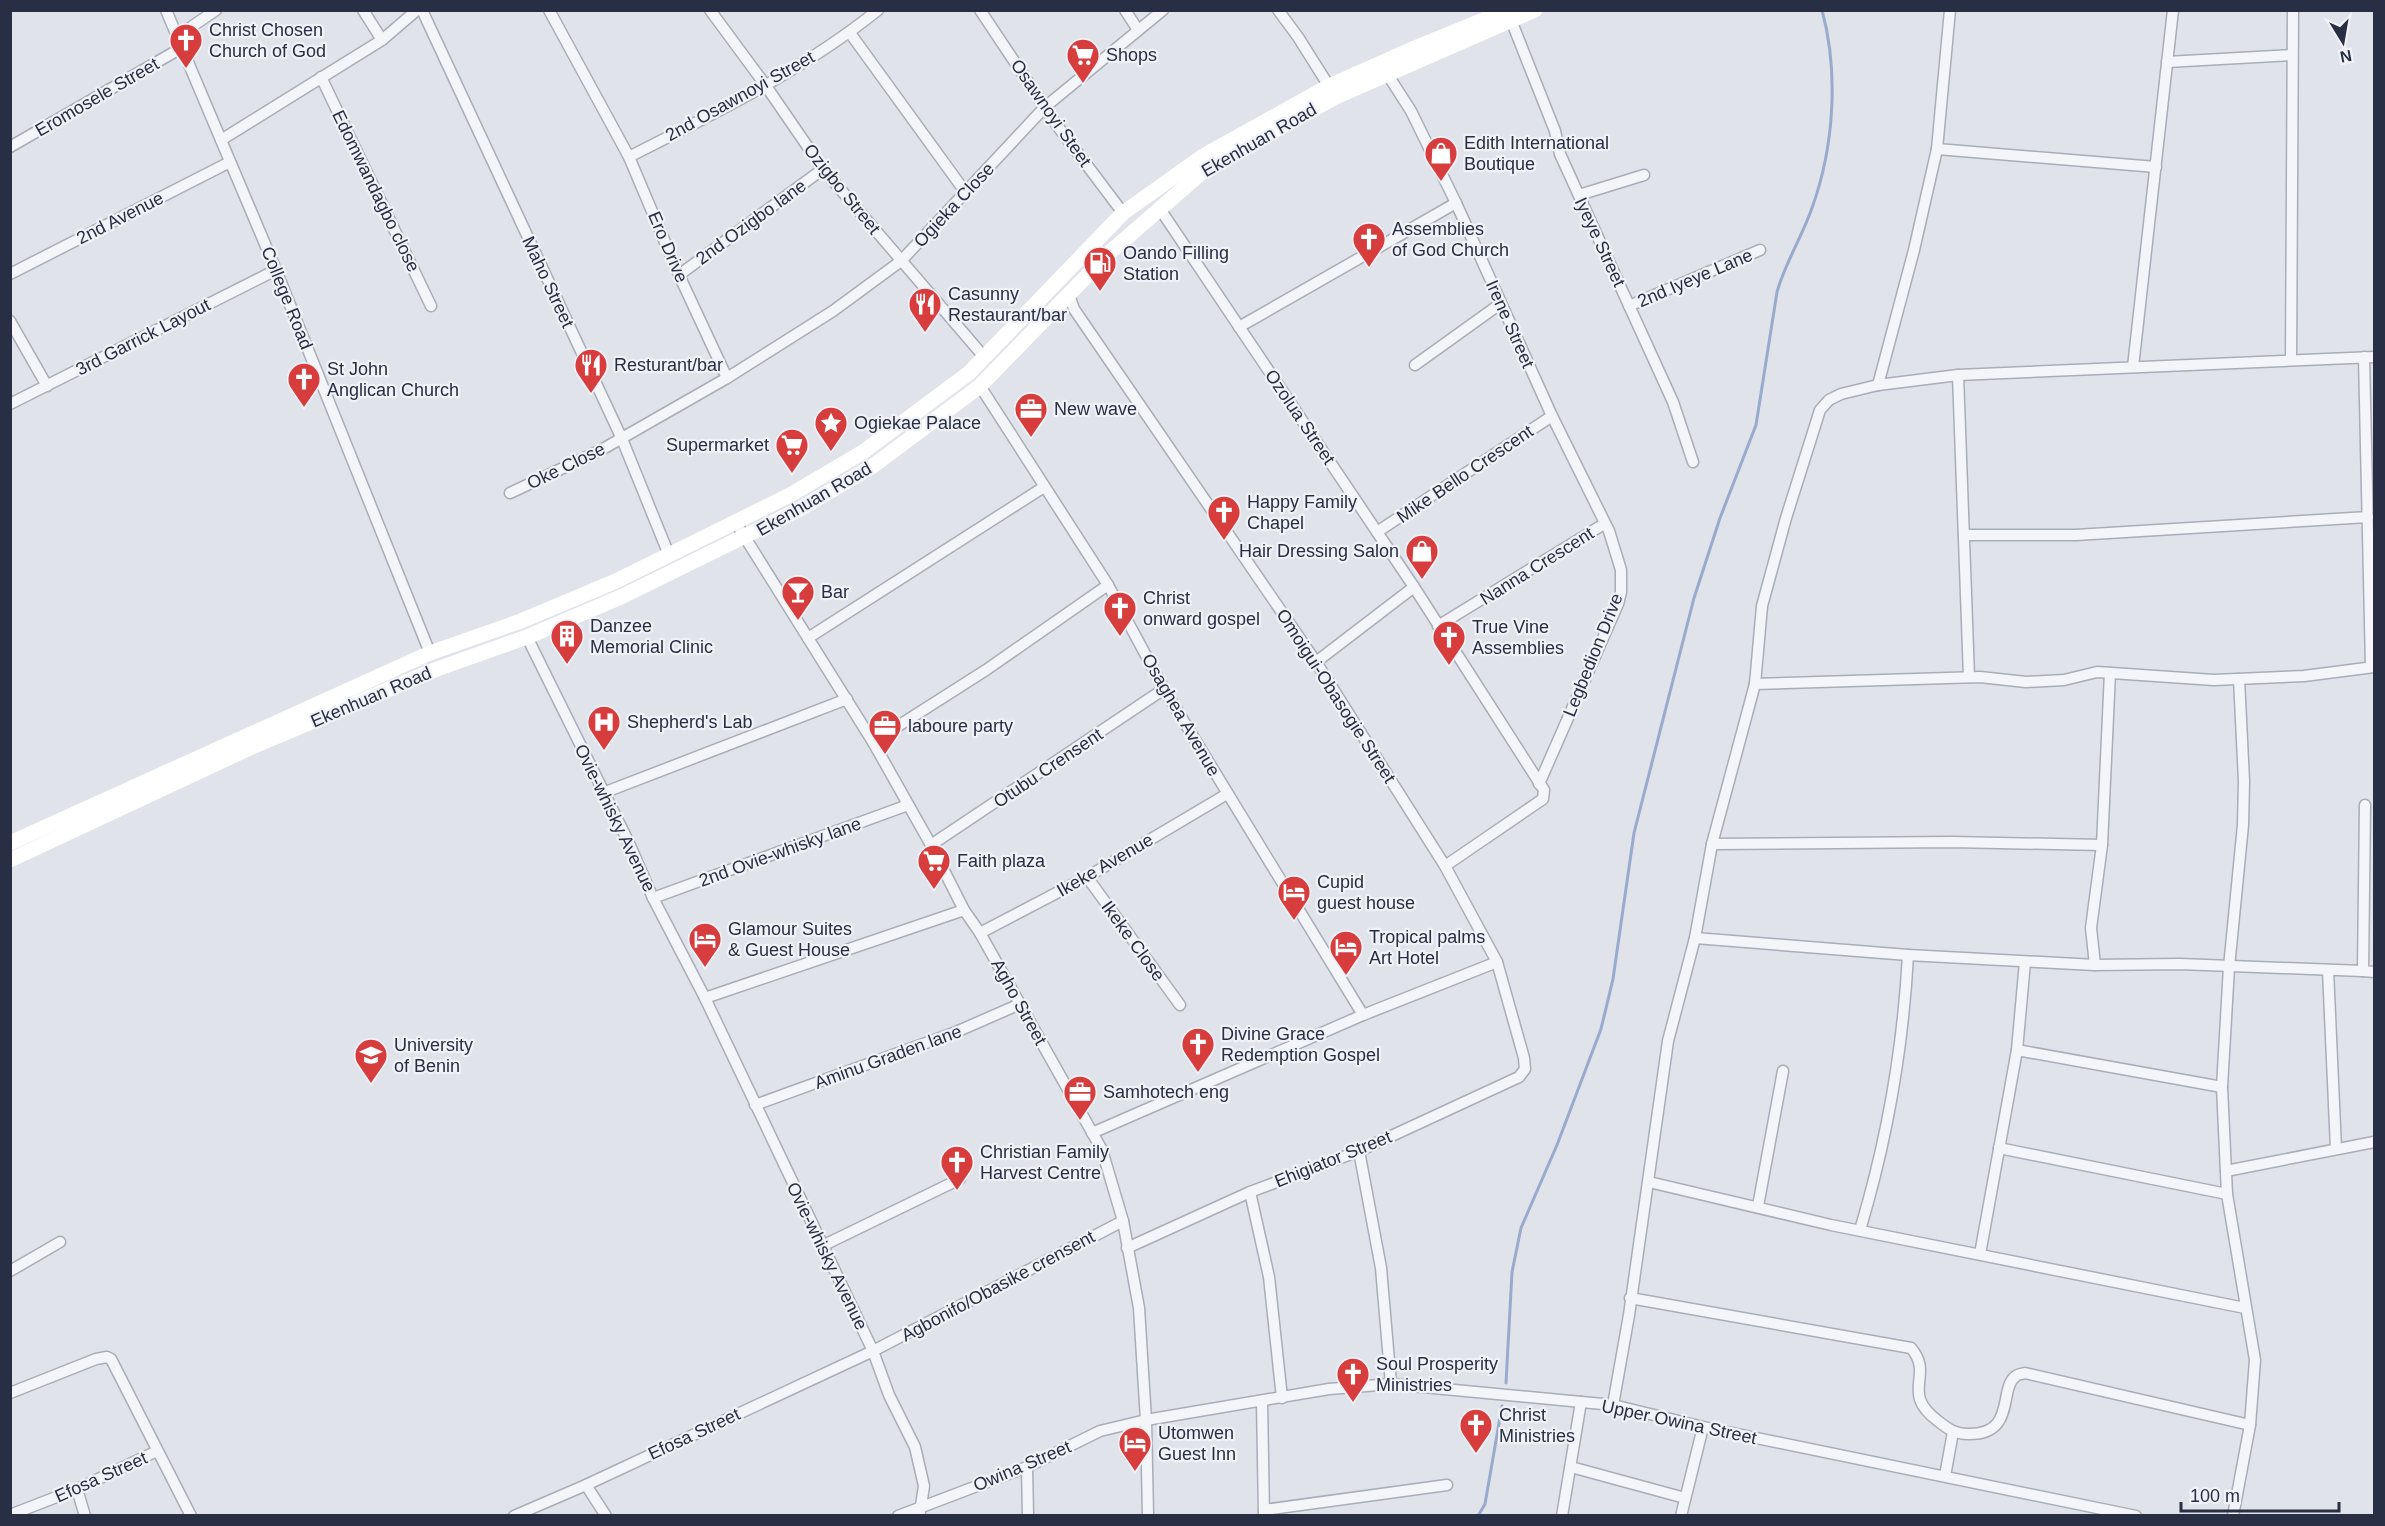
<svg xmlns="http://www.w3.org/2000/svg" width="2385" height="1526" font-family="Helvetica,sans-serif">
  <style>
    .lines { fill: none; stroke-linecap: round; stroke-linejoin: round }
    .stream { stroke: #99aacd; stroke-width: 3 }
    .street-casing { stroke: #a9adb8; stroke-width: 13 }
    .street { stroke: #f4f5f8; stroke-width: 10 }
    .secondary { stroke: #fff; stroke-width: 15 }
    .labels { text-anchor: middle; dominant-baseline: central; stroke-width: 4.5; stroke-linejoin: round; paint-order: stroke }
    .poi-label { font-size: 18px; fill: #282e43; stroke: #f0f2f8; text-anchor: start }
    .street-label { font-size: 18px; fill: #282e43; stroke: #f0f2f8 }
  </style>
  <rect width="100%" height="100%" fill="#e0e3ea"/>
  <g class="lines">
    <g class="stream">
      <path d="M1506 1383 1512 1272 1521 1228 1557 1145 1601 1029 1613 979 1634 833 1694 598 1720 518 1756 425 1777 292C1785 263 1802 237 1812 208 1834 147 1839 73 1822 10"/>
      <polyline points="1478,1516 1485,1504 1502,1406"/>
    </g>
    <defs>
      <g id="street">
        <polyline points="166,10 276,270 430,653"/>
        <polyline points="363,10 382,40"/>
        <polyline points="422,10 622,439 669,555"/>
        <polyline points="549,10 629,157 679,275 727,378"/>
        <polyline points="710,10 766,86 823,169 985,358"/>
        <polyline points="980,10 1056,124 1123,213"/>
        <polyline points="1125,10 1138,30"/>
        <polyline points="1278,10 1298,37 1332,91"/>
        <polyline points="1511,20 1555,131 1560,154 1673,402 1693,462"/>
        <polyline points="850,33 966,193"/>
        <polyline points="178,36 216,10"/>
        <polyline points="2167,62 2292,55"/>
        <polyline points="1384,69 1411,111 1456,203 1552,416 1609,531 1621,570 1621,592 1618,604 1539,784"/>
        <polyline points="321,77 431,306"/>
        <polyline points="221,140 382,40 417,10"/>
        <polyline points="10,147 183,47"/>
        <polyline points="1937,149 2156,167"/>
        <path d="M629 157C715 113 802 71 878 10"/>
        <polyline points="1579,195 1644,175"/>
        <polyline points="1160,209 1414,587 1544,790 1543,799 1445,866"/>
        <polyline points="10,274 230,162"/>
        <polyline points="679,275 823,169"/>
        <polyline points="1069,295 1074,309 1316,662 1445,866 1497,962 1524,1058 1525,1069 1519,1077 1359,1151 1250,1192 1127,1248"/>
        <polyline points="1629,306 1760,250"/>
        <polyline points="10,321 47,386"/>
        <polyline points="1239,327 1456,203"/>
        <polyline points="2364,357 2371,667"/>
        <polyline points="2291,360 2293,10"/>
        <polyline points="1415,365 1500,304"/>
        <polyline points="2133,367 2173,10"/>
        <polyline points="1958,375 1969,677"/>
        <polyline points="1878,385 1914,250 1937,149 1950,10"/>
        <polyline points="980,386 1108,585 1164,689 1363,1015"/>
        <polyline points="10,404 276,270"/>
        <polyline points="510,493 601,450 727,378 833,311 901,261 1045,107 1163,10"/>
        <polyline points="736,523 873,742 931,845 964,910 980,933 1102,1150 1123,1221 1139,1308 1146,1420 1148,1516"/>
        <polyline points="1377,532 1552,416"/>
        <polyline points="1964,535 2076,535 2368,517"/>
        <polyline points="1438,626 1604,524"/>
        <polyline points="527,637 629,843 653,898 705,998 964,910"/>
        <polyline points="808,638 1044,487"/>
        <polyline points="1316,662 1414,587"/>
        <polyline points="1755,684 1980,677 2026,682 2064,680 2097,672 2214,680 2304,676 2374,667"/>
        <polyline points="873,742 986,670 1108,585"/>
        <polyline points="603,793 847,699"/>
        <polyline points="2365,805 2363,971 2374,972"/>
        <polyline points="1712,844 1952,842 2102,845"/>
        <polyline points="931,845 1164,689"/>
        <polyline points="1087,877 1180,1005"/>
        <polyline points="653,898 908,805"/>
        <polyline points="980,933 1087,877 1227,794"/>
        <polyline points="1695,938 1908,955 2095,965 2180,964 2363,971"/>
        <polyline points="2095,965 2091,928 2102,845 2110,673"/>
        <polyline points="2328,970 2336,1149"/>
        <polyline points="705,998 873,1351 889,1395 915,1447 924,1486 920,1512"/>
        <polyline points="2017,1050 2222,1087"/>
        <polyline points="755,1105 956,1032 1020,1004"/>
        <polyline points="1092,1133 1363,1015 1497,962"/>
        <polyline points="1999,1148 2227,1194"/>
        <polyline points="1359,1151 1381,1268 1391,1384"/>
        <polyline points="2226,1171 2374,1142"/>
        <polyline points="1649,1182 1831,1225 2245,1308"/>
        <polyline points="1250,1192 1269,1277 1282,1398"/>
        <polyline points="1758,1206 1783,1071"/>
        <path d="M1860 1230C1887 1140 1903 1049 1908 955"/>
        <polyline points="822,1246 960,1179"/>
        <polyline points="1980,1254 2017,1050 2025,962"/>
        <polyline points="10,1271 60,1242"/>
        <path d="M1630 1298 1911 1348C1935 1376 1899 1392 1938 1421 1948 1429 1955 1434 1968 1434 2017 1435 1998 1388 2016 1376 2018 1374 2022 1374 2025 1373L2250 1425"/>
        <polyline points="10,1393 96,1359 107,1357 111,1359 191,1516"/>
        <polyline points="1262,1402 1264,1515"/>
        <polyline points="1613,1405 1629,1315 1668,1041 1695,938 1712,844 1755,684 1762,606 1786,518 1820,410 1829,400 1841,394 1878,385 1958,375 2374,357"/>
        <polyline points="1027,1467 1028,1516"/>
        <polyline points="1571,1467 1685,1498"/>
        <polyline points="1945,1476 1953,1432"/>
        <polyline points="586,1485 606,1516"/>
        <polyline points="77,1489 85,1516"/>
        <polyline points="1264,1510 1447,1485"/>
        <polyline points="10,1515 77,1489 157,1451"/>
        <polyline points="514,1516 586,1485 873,1351 1123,1221"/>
        <polyline points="898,1516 1027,1467 1100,1431 1146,1420 1329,1389 1391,1384 1613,1405 1703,1427 2136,1516"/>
        <polyline points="1562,1516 1581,1402"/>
        <polyline points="1681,1516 1703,1427"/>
        <polyline points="2233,1516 2250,1425 2255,1360 2227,1194 2222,1087 2229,967 2243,825 2244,781 2239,679"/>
      </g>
    </defs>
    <use href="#street" class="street-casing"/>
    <use href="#street" class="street"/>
    <g class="secondary">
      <polyline points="10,843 430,653 521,621 616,581 790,495 863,452 969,373 1123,213 1203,156 1329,86 1410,50 1508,10"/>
      <polyline points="10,860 254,746 437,669 527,637 623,596 798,510 873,466 980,386 1108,254 1208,167 1336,97 1535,10"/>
    </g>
  </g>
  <defs>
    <symbol id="church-pin" viewBox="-11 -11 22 30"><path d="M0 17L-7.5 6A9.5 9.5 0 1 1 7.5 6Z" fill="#d83d3d" stroke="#f0f2f8"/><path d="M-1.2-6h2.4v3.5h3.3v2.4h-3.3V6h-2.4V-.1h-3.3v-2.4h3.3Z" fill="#fff"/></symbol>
    <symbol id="supermarket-pin" viewBox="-11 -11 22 30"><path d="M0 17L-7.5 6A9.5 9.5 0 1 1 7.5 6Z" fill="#d83d3d" stroke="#f0f2f8"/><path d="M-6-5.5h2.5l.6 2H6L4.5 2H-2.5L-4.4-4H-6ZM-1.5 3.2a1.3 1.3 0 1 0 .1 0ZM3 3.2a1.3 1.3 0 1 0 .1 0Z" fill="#fff"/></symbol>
    <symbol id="shop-pin" viewBox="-11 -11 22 30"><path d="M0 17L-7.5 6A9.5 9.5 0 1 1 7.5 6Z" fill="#d83d3d" stroke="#f0f2f8"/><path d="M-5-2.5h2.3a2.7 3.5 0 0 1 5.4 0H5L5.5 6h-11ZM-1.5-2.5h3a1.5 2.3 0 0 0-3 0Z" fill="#fff"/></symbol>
    <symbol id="fuel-pin" viewBox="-11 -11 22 30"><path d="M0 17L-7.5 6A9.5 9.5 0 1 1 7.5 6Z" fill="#d83d3d" stroke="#f0f2f8"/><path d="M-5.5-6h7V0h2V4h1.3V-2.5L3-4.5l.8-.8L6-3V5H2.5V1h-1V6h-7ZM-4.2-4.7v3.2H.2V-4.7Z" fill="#fff"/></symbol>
    <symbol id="restaurant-pin" viewBox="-11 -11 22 30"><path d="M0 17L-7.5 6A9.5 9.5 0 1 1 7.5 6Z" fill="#d83d3d" stroke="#f0f2f8"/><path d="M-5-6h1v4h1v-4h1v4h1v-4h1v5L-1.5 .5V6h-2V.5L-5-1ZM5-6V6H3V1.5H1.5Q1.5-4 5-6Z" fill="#fff"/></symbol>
    <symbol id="office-pin" viewBox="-11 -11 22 30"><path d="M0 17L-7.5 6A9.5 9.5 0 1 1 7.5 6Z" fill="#d83d3d" stroke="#f0f2f8"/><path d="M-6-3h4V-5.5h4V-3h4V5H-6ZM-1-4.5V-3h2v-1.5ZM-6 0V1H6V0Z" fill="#fff"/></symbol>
    <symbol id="sight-pin" viewBox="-11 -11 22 30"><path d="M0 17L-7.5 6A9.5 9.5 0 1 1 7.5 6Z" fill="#d83d3d" stroke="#f0f2f8"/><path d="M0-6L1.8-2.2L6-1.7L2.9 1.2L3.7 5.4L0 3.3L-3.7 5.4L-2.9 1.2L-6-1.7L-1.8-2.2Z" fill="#fff"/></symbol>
    <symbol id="bar-pin" viewBox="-11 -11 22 30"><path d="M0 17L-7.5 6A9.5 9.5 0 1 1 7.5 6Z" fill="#d83d3d" stroke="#f0f2f8"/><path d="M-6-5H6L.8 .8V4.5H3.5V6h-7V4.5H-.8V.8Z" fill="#fff"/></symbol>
    <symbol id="building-pin" viewBox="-11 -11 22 30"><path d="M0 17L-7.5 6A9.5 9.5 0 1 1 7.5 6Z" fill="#d83d3d" stroke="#f0f2f8"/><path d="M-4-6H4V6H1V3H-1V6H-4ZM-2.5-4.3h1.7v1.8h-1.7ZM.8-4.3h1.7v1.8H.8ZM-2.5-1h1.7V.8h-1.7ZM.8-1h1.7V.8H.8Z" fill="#fff"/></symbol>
    <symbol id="hospital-pin" viewBox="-11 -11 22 30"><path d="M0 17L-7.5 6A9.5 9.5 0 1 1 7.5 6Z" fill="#d83d3d" stroke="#f0f2f8"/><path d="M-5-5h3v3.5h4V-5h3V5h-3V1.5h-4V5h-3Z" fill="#fff"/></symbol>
    <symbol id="hotel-pin" viewBox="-11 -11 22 30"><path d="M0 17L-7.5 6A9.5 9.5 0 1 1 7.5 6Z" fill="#d83d3d" stroke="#f0f2f8"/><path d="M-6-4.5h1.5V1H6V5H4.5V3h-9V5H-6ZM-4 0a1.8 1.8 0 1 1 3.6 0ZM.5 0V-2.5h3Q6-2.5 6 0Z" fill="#fff"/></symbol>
    <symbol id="university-pin" viewBox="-11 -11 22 30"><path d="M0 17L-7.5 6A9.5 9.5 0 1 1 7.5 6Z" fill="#d83d3d" stroke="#f0f2f8"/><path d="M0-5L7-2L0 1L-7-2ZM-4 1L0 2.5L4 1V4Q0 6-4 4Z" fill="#fff"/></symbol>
  </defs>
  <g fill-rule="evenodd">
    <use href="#church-pin" x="167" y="21" width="38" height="52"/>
    <use href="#supermarket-pin" x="1064" y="36" width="38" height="52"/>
    <use href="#shop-pin" x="1422" y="134" width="38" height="52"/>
    <use href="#church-pin" x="1350" y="220" width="38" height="52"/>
    <use href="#fuel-pin" x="1081" y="244" width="38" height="52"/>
    <use href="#restaurant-pin" x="906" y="285" width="38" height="52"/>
    <use href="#restaurant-pin" x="572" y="346" width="38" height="52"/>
    <use href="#church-pin" x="285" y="360" width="38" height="52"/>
    <use href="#office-pin" x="1012" y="390" width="38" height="52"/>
    <use href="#sight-pin" x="812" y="404" width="38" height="52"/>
    <use href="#supermarket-pin" x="773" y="426" width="38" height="52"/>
    <use href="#church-pin" x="1205" y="493" width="38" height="52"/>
    <use href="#shop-pin" x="1403" y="532" width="38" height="52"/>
    <use href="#bar-pin" x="779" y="573" width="38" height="52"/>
    <use href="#church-pin" x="1101" y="589" width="38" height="52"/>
    <use href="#building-pin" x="548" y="617" width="38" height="52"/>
    <use href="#church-pin" x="1430" y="618" width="38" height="52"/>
    <use href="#hospital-pin" x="585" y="703" width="38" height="52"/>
    <use href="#office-pin" x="866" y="707" width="38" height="52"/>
    <use href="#supermarket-pin" x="915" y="842" width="38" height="52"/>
    <use href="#hotel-pin" x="1275" y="873" width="38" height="52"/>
    <use href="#hotel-pin" x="686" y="920" width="38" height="52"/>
    <use href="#hotel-pin" x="1327" y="928" width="38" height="52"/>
    <use href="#church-pin" x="1179" y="1025" width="38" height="52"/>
    <use href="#university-pin" x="352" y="1036" width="38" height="52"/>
    <use href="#office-pin" x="1061" y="1073" width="38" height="52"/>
    <use href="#church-pin" x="938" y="1143" width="38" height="52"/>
    <use href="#church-pin" x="1334" y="1355" width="38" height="52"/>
    <use href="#church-pin" x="1457" y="1406" width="38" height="52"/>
    <use href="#hotel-pin" x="1116" y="1424" width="38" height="52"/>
  </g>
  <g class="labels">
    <g class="poi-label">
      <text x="209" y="30">Christ Chosen<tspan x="209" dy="21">Church of God</tspan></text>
      <text x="1106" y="55">Shops</text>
      <text x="1464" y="143">Edith International<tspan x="1464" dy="21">Boutique</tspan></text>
      <text x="1392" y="229">Assemblies<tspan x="1392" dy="21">of God Church</tspan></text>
      <text x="1123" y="253">Oando Filling<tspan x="1123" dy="21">Station</tspan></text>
      <text x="948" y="294">Casunny<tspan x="948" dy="21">Restaurant/bar</tspan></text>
      <text x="614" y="365">Resturant/bar</text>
      <text x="327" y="369">St John<tspan x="327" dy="21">Anglican Church</tspan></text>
      <text x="1054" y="409">New wave</text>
      <text x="854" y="423">Ogiekae Palace</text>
      <text x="769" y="445" text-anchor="end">Supermarket</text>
      <text x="1247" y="502">Happy Family<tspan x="1247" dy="21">Chapel</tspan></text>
      <text x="1399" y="551" text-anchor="end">Hair Dressing Salon</text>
      <text x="821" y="592">Bar</text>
      <text x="1143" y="598">Christ<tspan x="1143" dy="21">onward gospel</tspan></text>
      <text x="590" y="626">Danzee<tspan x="590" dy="21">Memorial Clinic</tspan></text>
      <text x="1472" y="627">True Vine<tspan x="1472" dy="21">Assemblies</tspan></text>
      <text x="627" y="722">Shepherd's Lab</text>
      <text x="908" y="726">laboure party</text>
      <text x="957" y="861">Faith plaza</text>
      <text x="1317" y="882">Cupid<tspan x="1317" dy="21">guest house</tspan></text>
      <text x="728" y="929">Glamour Suites<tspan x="728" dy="21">&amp; Guest House</tspan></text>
      <text x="1369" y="937">Tropical palms<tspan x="1369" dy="21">Art Hotel</tspan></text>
      <text x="1221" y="1034">Divine Grace<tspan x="1221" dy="21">Redemption Gospel</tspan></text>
      <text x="394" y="1045">University<tspan x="394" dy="21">of Benin</tspan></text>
      <text x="1103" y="1092">Samhotech eng</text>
      <text x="980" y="1152">Christian Family<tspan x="980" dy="21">Harvest Centre</tspan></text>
      <text x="1376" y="1364">Soul Prosperity<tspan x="1376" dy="21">Ministries</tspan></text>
      <text x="1499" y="1415">Christ<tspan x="1499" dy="21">Ministries</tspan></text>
      <text x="1158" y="1433">Utomwen<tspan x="1158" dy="21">Guest Inn</tspan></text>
    </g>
    <g class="street-label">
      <text transform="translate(740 96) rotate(-29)">2nd Osawnoyi Street</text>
      <text transform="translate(97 97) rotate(-30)">Eromosele Street</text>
      <text transform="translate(1051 113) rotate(55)">Osawnoyi Steet</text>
      <text transform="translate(1259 140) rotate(-30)">Ekenhuan Road</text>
      <text transform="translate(842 189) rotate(51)">Ozigbo Street</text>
      <text transform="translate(376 191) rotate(64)">Edomwandagbo close</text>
      <text transform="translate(954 205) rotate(-47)">Ogieka Close</text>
      <text transform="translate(120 218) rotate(-27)">2nd Avenue</text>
      <text transform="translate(751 222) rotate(-36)">2nd Ozigbo lane</text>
      <text transform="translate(1600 242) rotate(65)">Iyeye Street</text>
      <text transform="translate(668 247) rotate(67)">Ero Drive</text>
      <text transform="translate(1695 278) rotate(-23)">2nd Iyeye Lane</text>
      <text transform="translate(548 282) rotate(65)">Maho Street</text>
      <text transform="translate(287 298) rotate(68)">College Road</text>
      <text transform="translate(1510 324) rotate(66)">Irene Street</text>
      <text transform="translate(143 337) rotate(-27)">3rd Garrick Layout</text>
      <text transform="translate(1300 417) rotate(56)">Ozolua Street</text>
      <text transform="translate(566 466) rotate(-26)">Oke Close</text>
      <text transform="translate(1465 474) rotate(-34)">Mike Bello Crescent</text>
      <text transform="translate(814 499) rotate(-30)">Ekenhuan Road</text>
      <text transform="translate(1537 566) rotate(-32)">Nanna Crescent</text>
      <text transform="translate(1593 655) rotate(-68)">Legbedion Drive</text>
      <text transform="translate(1336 696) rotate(57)">Omoigui-Obasogie Street</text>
      <text transform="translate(371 697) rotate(-23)">Ekenhuan Road</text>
      <text transform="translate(1181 715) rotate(60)">Osaghea Avenue</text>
      <text transform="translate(1048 768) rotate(-34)">Otubu Crensent</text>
      <text transform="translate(615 818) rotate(64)">Ovie-whisky Avenue</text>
      <text transform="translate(780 852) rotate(-20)">2nd Ovie-whisky lane</text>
      <text transform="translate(1105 865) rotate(-30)">Ikeke Avenue</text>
      <text transform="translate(1133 941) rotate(54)">Ikeke Close</text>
      <text transform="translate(1019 1002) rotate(61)">Agho Street</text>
      <text transform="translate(888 1057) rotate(-20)">Aminu Graden lane</text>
      <text transform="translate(1333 1159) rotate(-22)">Ehigiator Street</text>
      <text transform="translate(827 1256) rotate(64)">Ovie-whisky Avenue</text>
      <text transform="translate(998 1286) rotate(-28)">Agbonifo/Obasike crensent</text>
      <text transform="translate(1679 1422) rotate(12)">Upper Owina Street</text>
      <text transform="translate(694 1434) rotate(-25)">Efosa Street</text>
      <text transform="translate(1022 1466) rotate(-23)">Owina Street</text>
      <text transform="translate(101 1477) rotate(-24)">Efosa Street</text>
    </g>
  </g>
  <rect width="2385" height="1526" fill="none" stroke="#282e43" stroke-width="24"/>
  <g transform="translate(2343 42) rotate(169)" stroke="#f0f2f8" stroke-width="4.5" paint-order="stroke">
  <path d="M0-4.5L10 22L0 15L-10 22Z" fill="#282e43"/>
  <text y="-9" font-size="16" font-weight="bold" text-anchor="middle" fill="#282e43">N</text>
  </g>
  <path d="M2181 1502v9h158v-9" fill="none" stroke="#282e43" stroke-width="3"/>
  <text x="2190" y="1502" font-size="18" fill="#282e43" stroke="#f0f2f8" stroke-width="4.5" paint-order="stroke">100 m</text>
</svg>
